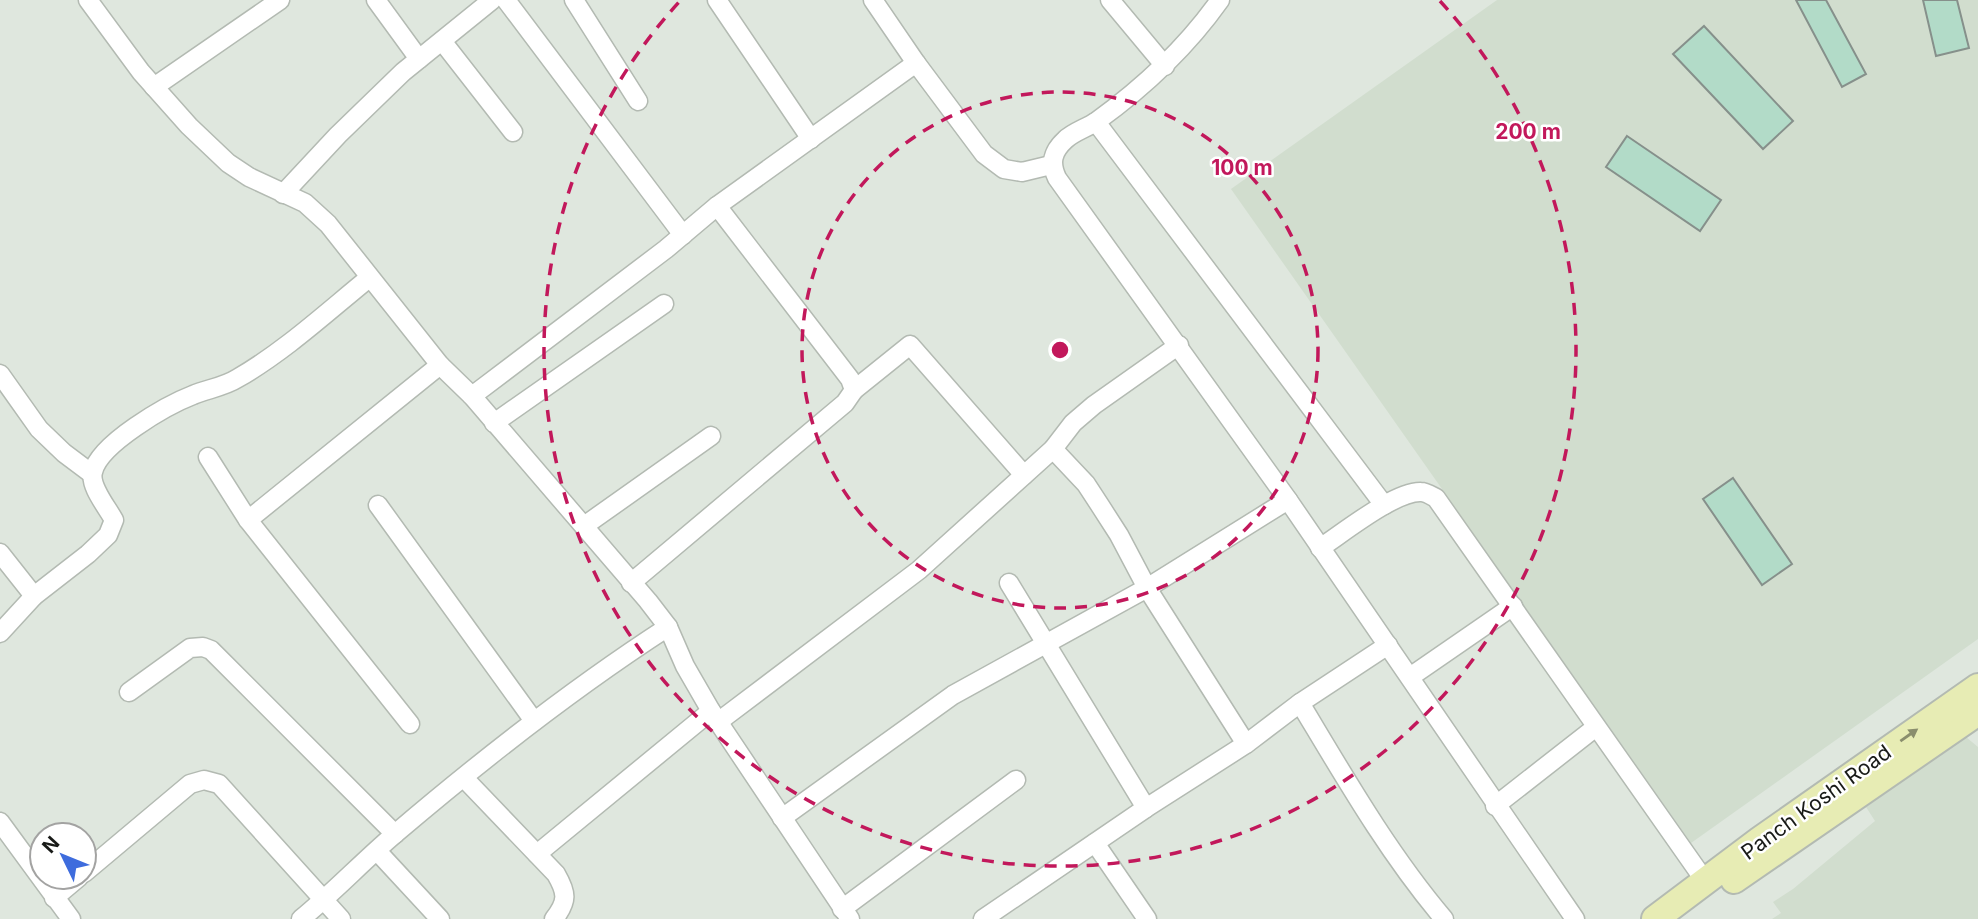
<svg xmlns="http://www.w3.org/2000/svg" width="1978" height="919" font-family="Inter,sans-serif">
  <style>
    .built { fill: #d1ddce }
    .building { fill: #b2dbc8; stroke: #86908b; stroke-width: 2 }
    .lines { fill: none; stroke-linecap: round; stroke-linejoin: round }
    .street-casing { stroke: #b3bab2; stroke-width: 21 }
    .secondary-casing { stroke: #b3bab2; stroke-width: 30 }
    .street { stroke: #fff; stroke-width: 18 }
    .secondary { stroke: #e7ecb4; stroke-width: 26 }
    .oneway { fill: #8a8e6d }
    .ring { fill: none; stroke: #c2185b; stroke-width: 3.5; stroke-dasharray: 12 9 }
    .labels { text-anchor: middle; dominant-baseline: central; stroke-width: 5; stroke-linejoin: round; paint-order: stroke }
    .street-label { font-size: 21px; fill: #181a17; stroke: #fff }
    .centre { fill: #c2185b; stroke: #fff; stroke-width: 3.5 }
    .ring-label { font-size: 21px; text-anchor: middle; font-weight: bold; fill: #c2185b; stroke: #fff; stroke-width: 5; stroke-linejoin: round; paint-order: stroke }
  </style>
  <rect width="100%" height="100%" fill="#dfe7de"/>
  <g class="built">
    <polygon points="1497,0 1978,0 1978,639 1691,843 1231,189"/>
    <polygon points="1966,737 1978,747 1978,919 1772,919 1781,913 1773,902 1793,889 1875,821 1866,807"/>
  </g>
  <g class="building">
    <polygon points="1796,0 1826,0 1866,74 1842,87"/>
    <polygon points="1923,0 1957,0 1969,48 1936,56"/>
    <polygon points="1704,26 1793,121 1763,149 1673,54"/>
    <polygon points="1627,136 1721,200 1700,231 1606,167"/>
    <polygon points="1733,478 1792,564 1762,585 1703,499"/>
  </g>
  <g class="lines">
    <defs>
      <g id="street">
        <polyline points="88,0 141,72 189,126 228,163 249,177 305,203 328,224 440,365 472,396 648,601 668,627 685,666 711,711 850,919"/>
        <polyline points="376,0 419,59"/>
        <polyline points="506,0 683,235"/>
        <polyline points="574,0 638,101"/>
        <polyline points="717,0 811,139"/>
        <polyline points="873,0 916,63 984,154 1004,169 1022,172 1051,165"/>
        <polyline points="1110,0 1165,66"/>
        <path d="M1220 0C1186 48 1144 87 1097 121 1087 128 1073 132 1065 140 1052 152 1050 163 1057 178L1288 500 1575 919"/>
        <polyline points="442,41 513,132"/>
        <polyline points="154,87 280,0"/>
        <polyline points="1096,122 1384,505"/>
        <polyline points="283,194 338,135 403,72 492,0"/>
        <polyline points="0,374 39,429 64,453 92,474"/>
        <polyline points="854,390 910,345 1024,475"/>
        <polyline points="472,396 666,249 717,206 916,63"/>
        <polyline points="494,423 664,304"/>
        <polyline points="1053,449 1086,484 1101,507 1119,535 1147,588 1246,744"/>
        <polyline points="208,457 248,520 410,724"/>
        <polyline points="378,505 534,721"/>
        <polyline points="248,520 440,365"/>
        <polyline points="584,526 711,436"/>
        <path d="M1320 548C1343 533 1395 491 1421 492 1426 492 1432 496 1436 498L1705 881"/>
        <polyline points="0,553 34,596"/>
        <polyline points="631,583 845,403 854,390 850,379 717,206"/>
        <polyline points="1009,583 1146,808"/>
        <path d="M0 633 34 596 88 554 108 535 114 520C107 507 89 486 93 472 99 444 167 405 193 395 207 389 224 387 238 378 285 351 327 312 369 278"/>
        <polyline points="1410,677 1513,606"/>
        <polyline points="129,692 190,648 203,647 211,650 395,834"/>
        <path d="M1300 703C1344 776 1388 853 1444 919"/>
        <polyline points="718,722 919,570 1053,449 1073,423 1094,405 1179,345"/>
        <path d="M464 778 556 874C567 893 568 901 554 919"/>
        <polyline points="1495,806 1596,727"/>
        <polyline points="782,818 953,695 1147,588 1288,500"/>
        <polyline points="0,822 71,919"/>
        <polyline points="1095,843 1147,919"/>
        <polyline points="377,851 440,919"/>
        <polyline points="537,854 711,711"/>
        <polyline points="84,873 190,784 204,780 219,784 341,919"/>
        <polyline points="54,898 79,877"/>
        <polyline points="842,909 1016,780"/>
        <path d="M301 919C334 892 363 861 396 833 483 759 572 689 668 627"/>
        <polyline points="983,919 1146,808 1246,744 1300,703 1388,645"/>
      </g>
      <g id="secondary">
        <polyline points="1734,880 1978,712"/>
        <polyline points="1655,919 1760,840 1978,687"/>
      </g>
    </defs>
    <use href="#street" class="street-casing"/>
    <use href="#secondary" class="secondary-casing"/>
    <use href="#street" class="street"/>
    <use href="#secondary" class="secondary"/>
  </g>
  <defs><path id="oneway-solid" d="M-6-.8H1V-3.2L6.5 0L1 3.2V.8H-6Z" transform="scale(1.75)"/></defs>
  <use class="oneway" href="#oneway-solid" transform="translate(1909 735) rotate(-35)"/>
  <g class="ring">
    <circle cx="1060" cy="350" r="258"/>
    <path d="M1440 1A516 516 0 1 1 680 1"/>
  </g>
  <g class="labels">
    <g class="street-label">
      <text transform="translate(1816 802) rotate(-36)">Panch Koshi Road</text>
    </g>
  </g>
  <circle cx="1060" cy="350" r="10" class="centre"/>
  <g class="ring-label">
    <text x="1528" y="139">200 m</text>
    <text x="1242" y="175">100 m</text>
  </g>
  <g transform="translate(63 856) rotate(313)"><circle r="33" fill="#ffffff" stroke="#a3a3a2" stroke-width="2"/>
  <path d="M0-5L12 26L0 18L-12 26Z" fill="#3e6cdd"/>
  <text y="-10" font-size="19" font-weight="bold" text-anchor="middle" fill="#181a17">N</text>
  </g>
</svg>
